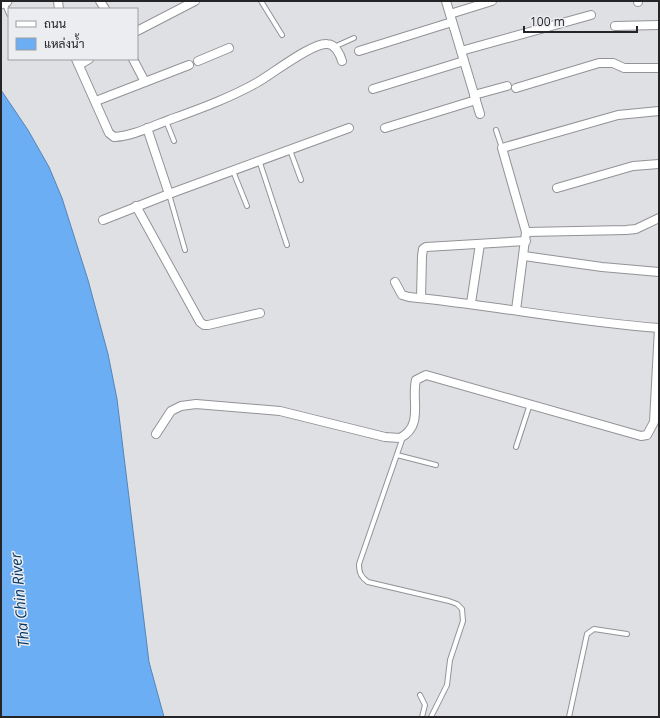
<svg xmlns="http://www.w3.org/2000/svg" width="660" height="718" font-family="'Open Sans',Sarabun,sans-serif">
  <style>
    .water { fill: #6baef4; stroke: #5685b6 }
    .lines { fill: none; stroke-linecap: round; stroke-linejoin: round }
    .service-casing { stroke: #929397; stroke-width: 6 }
    .minor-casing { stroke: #929397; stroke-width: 10 }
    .secondary-casing { stroke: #929397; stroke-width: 13 }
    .service { stroke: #fff; stroke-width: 4 }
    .minor { stroke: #fff; stroke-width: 8 }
    .secondary { stroke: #fff; stroke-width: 11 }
    .labels { text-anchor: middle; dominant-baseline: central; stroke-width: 3; stroke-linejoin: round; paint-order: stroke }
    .water-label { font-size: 15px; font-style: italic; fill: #053864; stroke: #ebedf1 }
  </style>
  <rect width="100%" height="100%" fill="#dee0e4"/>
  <polygon class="water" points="1,90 28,130 49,167 62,198 88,280 108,354 117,399 149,662 164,717 1,717"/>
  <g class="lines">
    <defs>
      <g id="service">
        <polyline points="261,1 282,35"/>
        <polyline points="4,2 9,14"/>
        <polyline points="334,47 354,38"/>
        <polyline points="166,121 174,141"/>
        <polyline points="496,130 502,148"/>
        <polyline points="290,150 301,180"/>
        <polyline points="259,160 287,245"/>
        <polyline points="233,171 247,206"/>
        <polyline points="169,194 185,250"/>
        <path d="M403 437 359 564C359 573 361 577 368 582L449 601 457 604 462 609 463 621 450 660 447 685 431 717"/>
        <polyline points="516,447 530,404"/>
        <polyline points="397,455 436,465"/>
        <polyline points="420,695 425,705 422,717"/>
        <polyline points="569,717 587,634 594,629 627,634"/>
      </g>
      <g id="minor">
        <polyline points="58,1 59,9"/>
        <polyline points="100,1 105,9"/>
        <polyline points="446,1 480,114"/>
        <polyline points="638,1 638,2"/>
        <polyline points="450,14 492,1"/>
        <polyline points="615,26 659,25"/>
        <polyline points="137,31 195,1"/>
        <polyline points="359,51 452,22"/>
        <polyline points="461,51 591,15"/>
        <path d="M76 59 109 133 114 137C133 136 152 126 169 120 199 109 230 98 258 82 272 74 313 42 327 44 335 44 340 54 342 61"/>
        <polyline points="133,59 145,82"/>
        <polyline points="198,61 229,48"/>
        <polyline points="79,65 89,59"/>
        <polyline points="516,88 599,63 613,63 624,68 659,68"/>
        <polyline points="373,89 464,61"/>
        <polyline points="474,95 507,86"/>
        <polyline points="96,101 189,65"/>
        <polyline points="147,128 169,194 349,128"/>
        <polyline points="385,128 476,100"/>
        <polyline points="557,188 633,166 659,164"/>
        <polyline points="136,206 200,322 204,325 208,325 260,313"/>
        <polyline points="103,220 169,194"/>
        <polyline points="526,232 626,230 636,229 659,218"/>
        <polyline points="524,256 602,267 659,272"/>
        <path d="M395 282 402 295 409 297C492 305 575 322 659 328"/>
        <polyline points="421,298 422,256 423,249 426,247 526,241"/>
        <polyline points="471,303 480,244"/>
        <polyline points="516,310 526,232 502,148 618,115 659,111"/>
        <path d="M156 434 171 411 181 406 196 404 280 411 385 437 400 438C424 426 411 400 416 380L426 375 641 436 647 435 654 422 659 328"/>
      </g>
      <polyline id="secondary" points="1,3 6,1"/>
    </defs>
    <use href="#service" class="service-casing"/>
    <use href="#minor" class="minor-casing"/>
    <use href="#secondary" class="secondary-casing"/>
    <use href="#service" class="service"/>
    <use href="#minor" class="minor"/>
    <use href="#secondary" class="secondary"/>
  </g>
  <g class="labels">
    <g class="water-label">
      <text transform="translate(19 600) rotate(-95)">Tha Chin River</text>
    </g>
  </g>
  <rect width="660" height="718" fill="none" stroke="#252527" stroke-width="4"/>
  <rect x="8" y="8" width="130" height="52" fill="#ebedf1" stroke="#9c9da0"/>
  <rect x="16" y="21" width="20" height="6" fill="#ffffff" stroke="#9c9da0"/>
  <text x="44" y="28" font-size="12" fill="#252527">ถนน</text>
  <rect x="16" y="38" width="20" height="12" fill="#6baef4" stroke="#9c9da0"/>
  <text x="44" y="48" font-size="12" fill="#252527">แหล่งน้ำ</text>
  <path d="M524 26v6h113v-6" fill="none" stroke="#252527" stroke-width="2"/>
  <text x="530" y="26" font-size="12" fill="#252527" stroke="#ebedf1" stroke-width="3" paint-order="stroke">100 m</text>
</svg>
